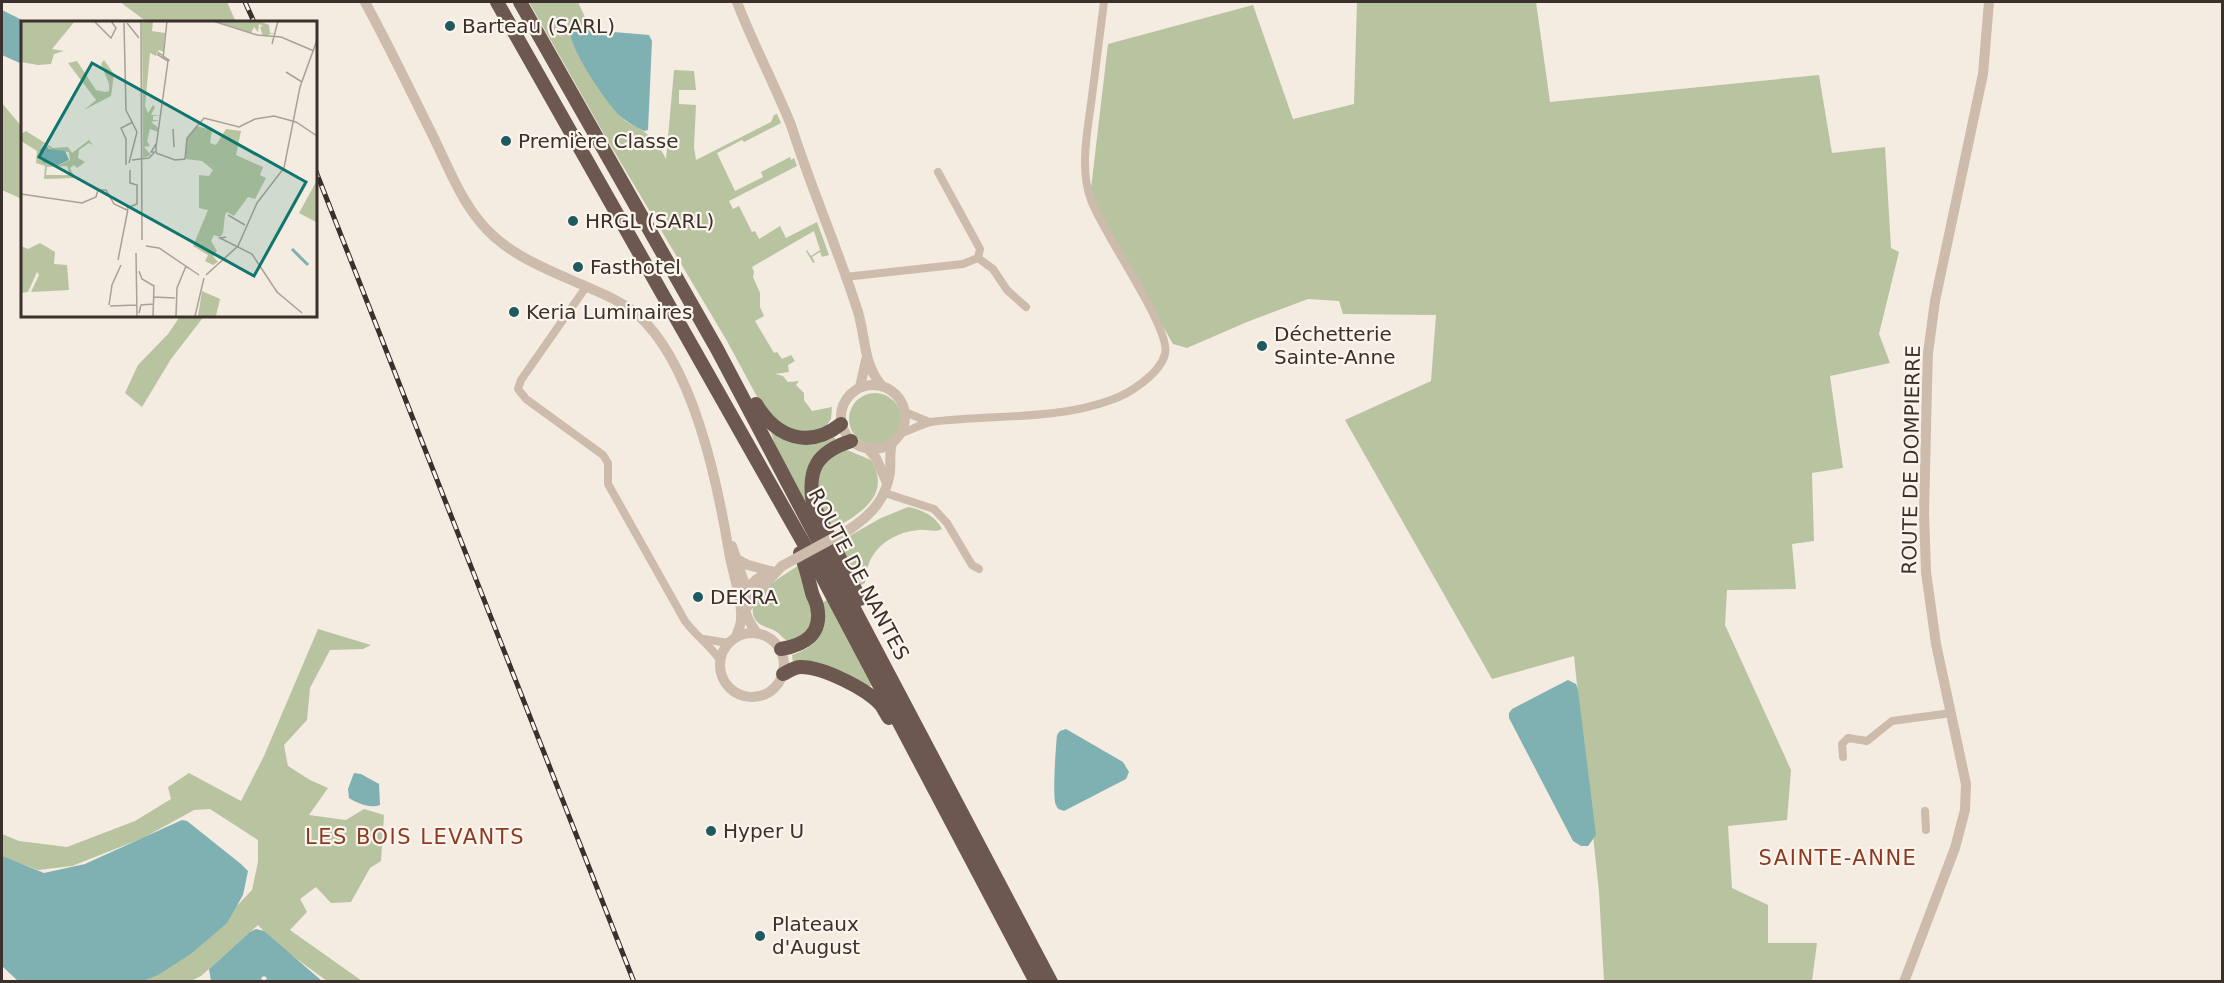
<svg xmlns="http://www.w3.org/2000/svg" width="2224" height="983" font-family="'DejaVu Sans',sans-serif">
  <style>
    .green { fill: #b8c4a0 }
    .water { fill: #7fb0b2 }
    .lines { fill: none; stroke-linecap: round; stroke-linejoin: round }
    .minor { stroke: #cdbbac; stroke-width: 8 }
    .tertiary { stroke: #cdbbac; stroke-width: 10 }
    .trunk { stroke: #6c584f; stroke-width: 14 }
    .rail-casing { stroke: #3b302b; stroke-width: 5 }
    .rail { stroke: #fbf5ee; stroke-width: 3; stroke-dasharray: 9; stroke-linecap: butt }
    .tertiary-bridge { stroke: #cdbbac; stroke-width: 10 }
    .poi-dot { fill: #1f5a5e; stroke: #fbf5ee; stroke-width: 2 }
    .labels { text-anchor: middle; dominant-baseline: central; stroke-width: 4.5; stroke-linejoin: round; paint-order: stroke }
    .poi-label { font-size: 20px; fill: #3b302b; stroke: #fbf5ee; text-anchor: start }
    .street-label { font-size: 20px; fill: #3b302b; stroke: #fbf5ee }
    .neighbourhood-label { font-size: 21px; letter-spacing: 1.5px; fill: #8c3b22; stroke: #fbf5ee }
    .inset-river { fill: none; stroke: #7fb0b2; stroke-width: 3 }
    .inset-road { fill: none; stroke: #aaa098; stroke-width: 1.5 }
    .view { fill: #0f766e; fill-opacity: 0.15; stroke: #0f766e; stroke-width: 3 }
    .inset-edge { fill: none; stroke: #3b302b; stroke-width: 3 }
  </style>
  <rect width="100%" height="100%" fill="#f4ebe1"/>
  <g class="green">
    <polygon points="120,2 227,2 236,22 147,22"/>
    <path d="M529 2H578L585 17V30L578 29 570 32C573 52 611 109 627 122 631 125 638 127 643 131 653 138 661 148 666 159L674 70 694 71 696 90H679V104L696 105 694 147 696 160 771 122 774 115 777 114 781 123 744 142 742 140 717 153 735 191 763 177 761 172 790 157 791 160 794 158 797 166 729 201 733 209 739 206 752 232 755 231 759 239 780 226 786 238 817 222 829 255 822 257 820 252 812 257 815 262 813 263 806 251 807 250 811 256 820 250 814 231 752 267 754 272 753 277 760 293V307L764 316 755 321 774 353 777 352 782 359 791 355 795 361 788 365 789 372 775 374 783 376 788 382 799 381 796 385 804 393V400L812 411 832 407 831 419 827 425 814 431 798 432 784 429 761 404 727 341 605 136Z"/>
    <polygon points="1357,2 1536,2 1550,102 1819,75 1832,153 1885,147 1891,248 1899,252 1879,334 1890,363 1830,376 1843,468 1812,473 1814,541 1792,544 1796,589 1727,590 1725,625 1791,770 1787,820 1728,826 1732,888 1768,905 1768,943 1817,943 1812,981 1604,981 1599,892 1574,656 1492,679 1345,420 1431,381 1436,315 1343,314 1339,301 1308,299 1247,322 1187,348 1173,344 1090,197 1108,44 1253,5 1293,119 1354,104"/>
    <polygon points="2,103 22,127 22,199 2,190"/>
    <polygon points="181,315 205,315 171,359 142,407 125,393 138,365 168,334"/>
    <circle cx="875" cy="419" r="26"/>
    <polygon points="770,429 833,434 836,441 819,454 816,524 775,445"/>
    <path d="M842 448 871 460C893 496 858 515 830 531 821 511 806 482 822 462 827 456 836 452 842 448Z"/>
    <path d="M908 507C923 510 935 516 942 529 935 533 927 529 919 530 888 533 866 552 865 583L861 585 837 543 881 518Z"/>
    <path d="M801 564 815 615 808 634 788 641C783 639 782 636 777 632 770 627 758 627 754 617 745 596 787 573 801 564Z"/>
    <path d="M827 600 872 686H863L793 663 792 655C820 646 825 631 822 603Z"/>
    <polygon points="318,629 371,645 363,649 330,650 310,688 307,720 284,745 288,766 310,780 328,788 309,815 346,820 364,809 384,815 381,861 370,868 351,902 331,903 316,887 300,899 307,912 290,930 362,981 327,981 275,943 258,925 201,976 191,981 131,981 192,953 252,890 258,862 258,840 210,809 194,810 143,838 72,866 38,870 2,857 2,834 19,841 67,847 135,821 171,799 168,787 189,773 241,801 264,756"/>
  </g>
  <g class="water">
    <polygon points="2,10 26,22 22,22 22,64 2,55"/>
    <path d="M578 29 649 35 652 41 648 130 644 131C634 126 625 121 617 113 603 98 573 53 570 33Z"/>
    <polygon points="1568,680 1576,684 1578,690 1596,835 1588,846 1581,846 1573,841 1509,718 1509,713 1512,709"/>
    <path d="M1066 729 1123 762 1129 772 1126 779 1064 811C1059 809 1058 810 1056 805 1052 798 1056 746 1057 735L1060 731Z"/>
    <path d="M354 773 361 774 379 784 380 805C370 809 357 803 349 798L348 789Z"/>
    <polygon points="182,820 187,821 241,864 248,871 243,895 227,923 192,953 158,975 142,981 18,981 2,966 2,856 44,873 85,864"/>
    <polygon points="256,929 264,931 322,981 265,981 267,978 264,976 261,978 263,981 211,981 209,969 250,932"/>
  </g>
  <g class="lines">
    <g class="minor">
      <polyline points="938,172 980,249 978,258"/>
      <polyline points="978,258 993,269 1007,290 1026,307"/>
      <polyline points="845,277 963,264 978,258"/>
      <path d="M586 287 521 380 518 389 526 399 603 455 608 463V484L685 621C695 635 710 645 720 660"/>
      <polyline points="905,412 929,422"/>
      <path d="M902 433C911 430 921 424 931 422 991 414 1054 421 1111 400 1129 394 1160 374 1165 354 1172 329 1102 232 1091 200 1079 168 1088 129 1092 96 1096 65 1100 33 1104 2"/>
      <polyline points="885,493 934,509 947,523 972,565 979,569"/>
      <polyline points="703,639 729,643"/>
      <polyline points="1843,757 1842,744 1848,738 1867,741 1892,721 1951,713"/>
      <polyline points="1925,811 1926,830"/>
    </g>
    <g class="tertiary">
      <path d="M365 2C388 44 409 88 431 132 446 162 459 197 481 223 507 255 549 270 585 286 603 294 621 301 637 314 693 364 717 480 729 552 732 572 743 600 741 619 741 625 738 631 736 637"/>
      <path d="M737 2C753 44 774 83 791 125 811 188 838 249 858 312 866 339 863 364 882 386"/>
      <circle cx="873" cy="417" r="32"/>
      <polyline points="860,387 866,360"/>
      <polyline points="869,450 876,458 887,483"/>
      <path d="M850 529C872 514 886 499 890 472 891 462 889 454 892 443"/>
      <path d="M732 546 746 588C748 595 745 598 745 604 744 615 751 625 757 633"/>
      <polyline points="738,560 748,565 770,571"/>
      <polyline points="743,592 757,579 771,571"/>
      <polyline points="748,606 754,595 782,566"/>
      <circle cx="752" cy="665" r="32"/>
      <polyline points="1904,982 1955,848 1965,810 1966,784 1936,644 1926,572 1924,513 1927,386 1928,353 1935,301 1983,74 1989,2"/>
    </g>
    <g class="trunk">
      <polyline points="497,2 816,565 1036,982"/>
      <polyline points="520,2 717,349 1051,982"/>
      <path d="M756 404C776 437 808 450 841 424"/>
      <path d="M851 441C817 452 807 469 813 504L860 599"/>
      <path d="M781 649C805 645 823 634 817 606 816 601 813 597 812 593 808 578 806 566 800 553"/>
      <path d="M783 674C789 671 794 667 801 667 823 667 867 689 881 705 884 709 886 714 889 718"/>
    </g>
    <defs>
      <g id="rail">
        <polyline points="245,2 254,22"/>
        <polyline points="315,169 634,982"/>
      </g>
    </defs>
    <use href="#rail" class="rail-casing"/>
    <use href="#rail" class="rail"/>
    <polyline class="tertiary-bridge" points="782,566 850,529"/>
  </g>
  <g class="poi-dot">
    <circle cx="450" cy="26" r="6"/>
    <circle cx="506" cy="141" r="6"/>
    <circle cx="573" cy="221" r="6"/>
    <circle cx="578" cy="267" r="6"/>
    <circle cx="514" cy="312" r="6"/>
    <circle cx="1262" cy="346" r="6"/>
    <circle cx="698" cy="597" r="6"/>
    <circle cx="711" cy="831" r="6"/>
    <circle cx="760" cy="936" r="6"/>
  </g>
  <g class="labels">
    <g class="poi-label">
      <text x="462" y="26">Barteau (SARL)</text>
      <text x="518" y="141">Première Classe</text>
      <text x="585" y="221">HRGL (SARL)</text>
      <text x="590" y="267">Fasthotel</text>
      <text x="526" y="312">Keria Luminaires</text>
      <text x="1274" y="334">Déchetterie<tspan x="1274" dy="23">Sainte-Anne</tspan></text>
      <text x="710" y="597">DEKRA</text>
      <text x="723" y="831">Hyper U</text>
      <text x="772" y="924">Plateaux<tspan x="772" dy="23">d'August</tspan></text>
    </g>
    <g class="street-label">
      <text transform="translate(1911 460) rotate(-89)">ROUTE DE DOMPIERRE</text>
      <text transform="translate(859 574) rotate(62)">ROUTE DE NANTES</text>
    </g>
    <g class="neighbourhood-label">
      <text x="415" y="837">LES BOIS LEVANTS</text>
      <text x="1838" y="858">SAINTE-ANNE</text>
    </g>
  </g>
  <g transform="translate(21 21)">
    <rect width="296" height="296" fill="#f4ebe1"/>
    <path d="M0 0H54L31 28 43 30 33 33 30 43 17 44 0 41ZM132 0 131 10 144 12 143 31 138 29 135 35 129 32 124 85 127 92 132 84 134 86 130 94H140L132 95V99H139L130 101 138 107 137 111 129 108 126 120 129 125 123 126 130 134 122 137 121 2ZM194 0H238L248 4 249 12H254L242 15 239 6 242 5 238 3 237 11 233 6 230 12ZM83 39 93 53 90 75 63 89 75 79 47 42 56 40 75 69 84 71 88 70V63L80 43ZM175 105 191 109 189 122 195 124 205 108 220 110 215 134 242 146 239 154 245 157 234 178 227 176 213 195 206 191 204 194 202 212 199 216 193 214 190 220 196 230 192 235 197 241 192 244 184 240 187 234 172 225 187 189 178 187V154L188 155 192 149 181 140 165 138V119ZM5 110 32 127 47 126 51 132 68 119 72 124 68 122 58 129 57 137 64 141 56 147 53 144 49 147 54 157 23 158 24 145 15 142 16 130 0 120V113ZM23 123 31 129 48 131 49 139 38 144 23 142 18 129ZM46 145 49 154H25L26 146ZM295 161 296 201H295L278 192ZM19 222 34 231 33 243 46 244 48 269 10 271 18 254 16 251 7 271 0 272V225L7 228ZM181 270 199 278 195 295H177Z" fill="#b8c4a0" fill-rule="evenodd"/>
    <path d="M24 123 28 128 44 130 48 139 37 144 22 142 18 129Z" fill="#7fb0b2"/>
    <path class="inset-river" d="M271 228 287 244"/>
    <path class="inset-road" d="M73 0 90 17 95 7 90 0M120 0 121 219M192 0 236 14 260 16 293 30M103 2 105 89 116 111 108 142M106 2 118 17M251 23 257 0M138 32 148 39 147 40 137 34ZM142 38 146 0M265 51 281 61M152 108 153 126M135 126 147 40M135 126V131H130L135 123M135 132 154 139 164 138 166 117 183 97 218 106 234 98 253 95 275 101 296 115M111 139 128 137 133 132M105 144V118L100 107 112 101M0 173 61 182 75 176 77 169H85L93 183 106 189M106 187 116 183V164L109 162V149M207 194 224 204M205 216 199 217 231 233 256 271 281 292M125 225 138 227 178 254M115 232 116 295M97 239 107 188M118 250 121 258 133 265 132 295M185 254 217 225 236 182 263 147 279 66 296 19M133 276 154 277M88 284 91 264 100 244M89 285 116 284M118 292 120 284 133 283M155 295 156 267 165 245M174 295 183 257"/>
    <path class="view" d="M71 42 285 161 233 255 18 136Z"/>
    <rect width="296" height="296" class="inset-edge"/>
  </g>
  <rect width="2224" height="983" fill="none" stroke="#3b302b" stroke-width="6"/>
</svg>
